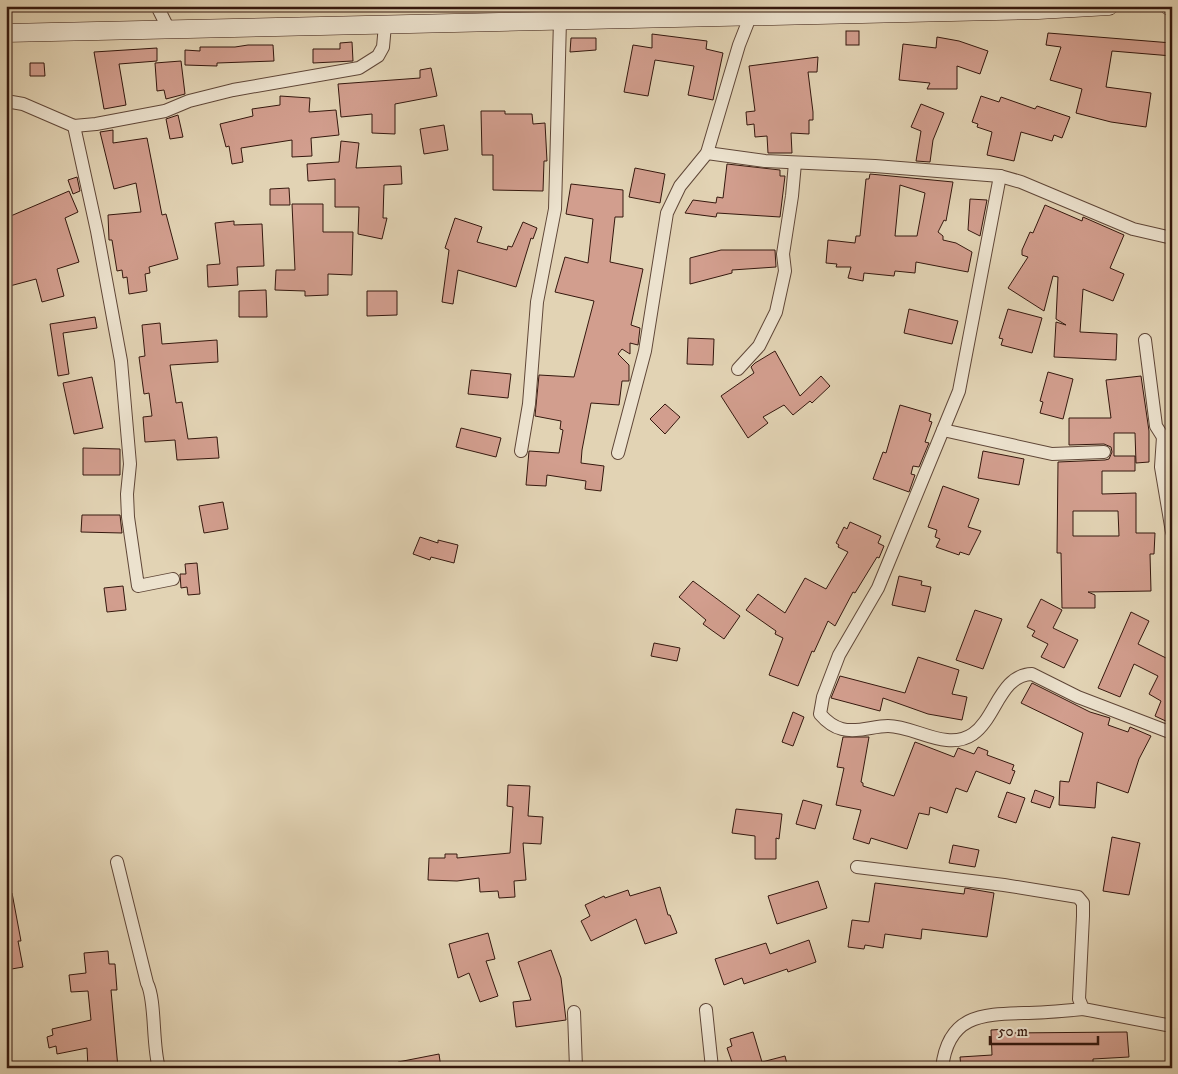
<svg xmlns="http://www.w3.org/2000/svg" width="1178" height="1074" font-family="'IM FELL DW Pica',serif">
  <style>
    .building { fill: #d29e8e; stroke: #35180e; fill-rule: evenodd }
    .lines { fill: none; stroke-linecap: round; stroke-linejoin: round }
    .street-casing { stroke: #604738; stroke-width: 14 }
    .secondary-casing { stroke: #35180e; stroke-width: 19 }
    .street { stroke: #ece2ce; stroke-width: 12 }
    .secondary { stroke: #ece2ce; stroke-width: 18 }
  </style>
  <rect width="100%" height="100%" fill="#e2d3b4"/>
  <filter id="stains"><feTurbulence type="fractalNoise" baseFrequency=".004" numOctaves="4"/><feColorMatrix values="0 0 0 0 .2 0 0 0 0 .09 0 0 0 0 .02 0 0 0 .5 -.17"/></filter>
  <radialGradient id="worn" r=".72"><stop offset=".6" stop-color="#630" stop-opacity="0"/><stop offset="1" stop-color="#630" stop-opacity=".3"/></radialGradient>
  <g class="building">
    <rect x="846" y="31" width="13" height="14"/>
    <polygon points="1048,33 1172,43 1172,56 1112,51 1106,87 1151,93 1146,127 1111,122 1076,113 1082,89 1050,80 1061,47 1046,45"/>
    <polygon points="652,34 707,41 706,49 723,53 713,100 688,95 694,66 655,60 648,96 624,92 633,45 652,48"/>
    <polygon points="937,37 959,41 988,51 980,74 957,66 957,89 927,89 930,83 899,80 903,44 936,48"/>
    <polygon points="571,38 596,38 596,50 570,52"/>
    <polygon points="352,42 353,61 313,63 313,49 340,49 340,43"/>
    <polygon points="248,45 273,45 274,61 217,63 217,66 185,65 185,50 200,51 200,47 235,47"/>
    <polygon points="157,48 157,61 119,64 126,105 104,109 94,52"/>
    <polygon points="818,57 817,72 808,72 813,112 813,120 809,120 809,134 791,133 792,153 768,153 767,136 755,137 754,124 747,125 746,112 755,111 749,66"/>
    <polygon points="181,61 185,94 166,99 164,90 157,91 155,63"/>
    <polygon points="30,63 44,63 45,76 30,76"/>
    <polygon points="431,68 437,96 395,104 395,134 372,133 372,114 341,117 338,84 420,78 420,70"/>
    <polygon points="280,96 310,98 309,112 336,110 339,135 311,138 312,156 292,157 292,140 241,148 243,162 232,164 229,146 226,147 220,124 253,116 252,109 280,105"/>
    <polygon points="981,96 999,102 1001,97 1035,109 1037,106 1070,117 1062,138 1054,135 1052,141 1021,132 1014,161 987,155 992,132 977,127 978,124 972,122"/>
    <polygon points="921,104 944,113 933,140 930,162 916,161 921,131 911,127"/>
    <polygon points="481,111 505,111 505,114 532,114 533,124 545,123 547,161 544,161 543,191 493,190 493,155 482,155"/>
    <polygon points="178,115 183,137 170,139 166,119"/>
    <polygon points="444,125 448,150 424,154 420,129"/>
    <polygon points="113,130 113,143 147,138 162,215 166,214 178,259 149,267 150,273 145,274 147,291 129,294 127,277 123,278 122,270 117,271 112,240 109,240 108,215 141,212 136,183 114,189 100,132"/>
    <polygon points="341,141 359,143 356,168 401,166 402,184 384,185 383,218 387,218 382,239 358,234 359,207 335,207 335,179 308,181 307,164 339,162"/>
    <polygon points="727,164 780,170 780,176 785,176 780,217 717,213 716,217 685,213 693,200 716,203 717,197 723,198"/>
    <polygon points="635,168 665,174 660,203 629,197"/>
    <path d="M870 174 953 182 946 221 944 220 938 232 943 236V240L956 243 972 252 968 272 916 262 915 273 895 271 894 276 864 273 863 281 848 278 851 267H836L837 264 826 263 828 240 855 243 856 236H860L866 179H869ZM900 185 925 193 917 236H895Z"/>
    <polygon points="77,177 80,191 73,194 68,180"/>
    <polygon points="571,184 623,190 623,217 615,217 610,262 643,269 631,325 640,328 638,345 630,343 630,354 622,349 618,354 629,365 629,381 622,381 619,405 591,403 582,450 581,463 604,466 601,491 585,489 586,481 547,475 546,486 526,485 529,451 559,453 563,430 560,429 561,421 535,416 539,375 574,377 594,301 555,292 565,257 588,263 593,219 566,214"/>
    <polygon points="289,188 290,205 270,205 270,189"/>
    <polygon points="69,191 78,212 65,218 79,262 57,269 64,296 42,302 36,279 6,287 6,218"/>
    <polygon points="970,199 987,200 980,236 968,230"/>
    <polygon points="292,204 323,204 323,232 353,232 352,275 328,274 328,295 305,296 305,291 275,290 276,270 295,270"/>
    <polygon points="1045,205 1082,221 1083,217 1124,235 1110,268 1124,274 1113,301 1083,289 1080,332 1117,334 1116,360 1054,357 1056,322 1066,325 1056,319 1058,277 1053,276 1044,311 1008,288 1028,257 1022,255 1022,250 1030,232 1033,233"/>
    <polygon points="455,218 482,227 477,242 507,250 508,246 512,247 523,222 537,228 533,239 531,238 516,287 458,270 453,304 442,302 449,250 445,248"/>
    <polygon points="234,221 234,225 262,224 264,266 237,267 238,285 208,287 207,265 220,264 215,223"/>
    <polygon points="721,250 775,250 776,267 732,270 732,273 690,284 690,258"/>
    <polygon points="266,290 267,317 239,317 239,291"/>
    <polygon points="367,291 397,291 397,315 367,316"/>
    <polygon points="909,309 958,321 952,344 904,333"/>
    <polygon points="1008,309 1042,318 1032,353 1001,345 1003,339 999,338"/>
    <polygon points="95,317 97,328 63,333 69,374 58,376 50,324"/>
    <polygon points="160,323 162,344 217,340 218,362 170,365 176,403 182,402 188,439 217,437 219,458 177,460 175,440 145,442 143,417 152,416 149,393 144,394 139,357 145,356 142,325"/>
    <polygon points="688,338 714,339 713,365 687,364"/>
    <polygon points="775,351 800,396 821,376 830,386 812,403 810,401 793,415 784,405 763,417 768,423 748,438 721,396 754,373 751,367 755,363"/>
    <polygon points="471,370 511,374 508,398 468,394"/>
    <polygon points="1048,372 1073,379 1063,419 1040,413 1043,402 1040,401"/>
    <path d="M1141 376 1149 431V462L1136 463 1135 433H1114V456H1135V471H1102V494L1136 493V533H1155L1154 554H1150L1151 591 1088 592 1095 595V608H1062L1061 553H1057L1058 462 1105 460 1109 459 1112 452 1111 447 1104 444 1069 445V418H1111L1106 380ZM1073 511H1118L1119 536H1073Z"/>
    <polygon points="92,377 103,428 74,434 63,383"/>
    <polygon points="665,404 680,417 665,434 650,419"/>
    <polygon points="900,405 931,414 929,421 932,422 925,442 929,443 919,467 913,466 911,474 915,475 909,492 873,479 883,452 886,453"/>
    <polygon points="461,428 501,438 496,457 456,447"/>
    <polygon points="83,448 120,449 120,475 83,475"/>
    <polygon points="983,451 1024,459 1019,485 978,478"/>
    <polygon points="943,486 979,499 968,527 981,531 969,555 960,552 959,555 936,547 940,539 935,537 937,530 928,527"/>
    <polygon points="223,502 228,529 204,533 199,506"/>
    <polygon points="82,515 120,515 122,533 81,532"/>
    <polygon points="850,522 881,536 878,543 884,546 879,558 877,557 855,593 853,592 835,626 828,621 814,652 812,651 798,686 769,675 783,638 775,634 776,631 746,610 758,594 785,613 805,578 826,589 848,552 838,547 839,545 836,543 844,527 847,529"/>
    <polygon points="420,537 438,543 438,540 458,545 454,563 431,557 430,560 413,554"/>
    <polygon points="197,563 200,594 188,595 187,587 181,588 180,574 186,574 185,564"/>
    <polygon points="899,576 922,581 921,585 931,587 925,612 892,605"/>
    <polygon points="693,581 740,616 724,639 703,624 706,620 679,597"/>
    <polygon points="123,586 126,610 107,612 104,588"/>
    <polygon points="1041,599 1062,610 1053,628 1078,640 1064,668 1041,657 1048,644 1032,636 1035,631 1027,627"/>
    <polygon points="975,610 1002,619 983,669 956,660"/>
    <polygon points="1131,612 1149,621 1138,644 1172,661 1172,724 1155,716 1161,701 1149,694 1158,676 1134,664 1120,697 1098,688"/>
    <polygon points="654,643 680,648 677,661 651,656"/>
    <polygon points="918,657 959,670 952,694 967,697 962,720 928,714 883,698 880,711 831,698 840,676 905,693"/>
    <polygon points="1032,683 1090,712 1110,718 1108,725 1128,732 1130,727 1151,736 1139,759 1128,793 1097,782 1095,808 1059,805 1060,781 1069,782 1083,733 1021,703"/>
    <polygon points="793,712 804,717 793,746 782,742"/>
    <polygon points="843,737 869,737 861,782 863,783 863,786 894,796 915,742 954,757 958,748 974,754 978,747 988,751 987,755 1014,765 1012,770 1015,771 1010,784 976,771 967,792 956,788 947,813 930,807 929,815 919,813 907,849 871,838 869,844 853,839 861,810 836,805 844,768 837,767"/>
    <polygon points="508,785 530,786 528,816 543,817 541,844 523,843 526,880 514,881 515,897 499,898 498,891 480,892 479,878 457,881 428,880 429,858 445,858 445,854 457,854 457,858 510,853 513,807 507,806"/>
    <polygon points="1035,790 1054,797 1050,808 1031,802"/>
    <polygon points="1007,792 1025,798 1016,823 998,817"/>
    <polygon points="803,800 822,805 815,829 796,824"/>
    <polygon points="736,809 782,814 779,839 776,838 776,859 755,859 755,836 732,833"/>
    <polygon points="1112,837 1140,843 1129,895 1103,891"/>
    <polygon points="953,845 979,850 975,867 949,863"/>
    <polygon points="818,881 827,908 777,924 768,896"/>
    <polygon points="875,883 964,894 965,888 994,893 987,937 922,929 921,939 885,934 883,948 865,945 864,949 848,947 852,920 869,922"/>
    <polygon points="660,887 668,915 670,915 677,933 645,944 636,919 591,941 581,921 590,916 585,905 604,896 605,898 628,890 630,896"/>
    <polygon points="6,893 12,893 21,941 18,941 23,967 6,970"/>
    <polygon points="488,933 495,959 486,961 498,996 480,1002 469,973 458,978 449,944"/>
    <polygon points="809,940 816,962 788,972 787,969 744,984 742,978 724,985 715,959 766,943 770,954"/>
    <polygon points="551,950 561,978 566,1020 516,1027 513,1002 531,1000 518,962"/>
    <polygon points="108,951 109,964 115,964 117,990 111,990 118,1068 88,1068 87,1048 57,1054 56,1046 49,1048 47,1037 53,1035 52,1029 91,1020 88,991 71,992 69,975 86,973 84,953"/>
    <polygon points="1008,1029 1008,1033 1127,1032 1129,1057 1093,1059 1093,1068 1028,1068 1028,1066 961,1068 960,1057 992,1055 991,1030"/>
    <polygon points="753,1032 762,1062 785,1056 788,1068 734,1068 727,1048 732,1046 730,1039"/>
    <polygon points="439,1054 441,1068 398,1068 398,1062"/>
  </g>
  <g class="lines">
    <defs>
      <g id="street">
        <polyline points="157,6 168,28"/>
        <polyline points="6,101 23,104 74,126 96,124 165,111 189,101 233,90 359,68 378,56 383,47 385,25"/>
        <polyline points="74,126 97,231 121,361 130,464 127,494 128,517 138,586 173,579"/>
        <polyline points="707,153 765,161 875,166 1000,176 1021,182 1133,229 1172,238"/>
        <path d="M1000 176 959 391 878 588 839 655 823 697 820 714C826 721 834 727 842 729 857 733 873 726 888 726 915 726 947 752 973 734 996 718 1000 675 1032 674L1078 697 1172 733"/>
        <polyline points="1145,340 1156,426 1163,437 1172,438"/>
        <polyline points="738,369 759,346 776,312 785,271 783,254 792,196 795,163"/>
        <polyline points="943,430 1052,454 1104,452"/>
        <polyline points="1163,437 1161,467 1172,532"/>
        <polyline points="521,451 529,404 537,302 555,209 560,20"/>
        <polyline points="618,453 645,351 667,213 680,186 707,153 739,45 750,17"/>
        <path d="M117 862 147 983C156 1000 152 1045 159 1068"/>
        <polyline points="857,867 1004,885 1078,897 1083,903 1083,916 1079,999 1083,1009 1172,1026"/>
        <polyline points="706,1010 712,1068"/>
        <polyline points="574,1012 576,1068"/>
        <path d="M942 1068C948 1016 980 1014 1024 1013 1043 1013 1063 1011 1083 1009"/>
      </g>
      <g id="secondary">
        <polyline points="1169,6 1172,7"/>
        <polyline points="6,33 1038,10 1109,6"/>
      </g>
    </defs>
    <use href="#street" class="street-casing"/>
    <use href="#secondary" class="secondary-casing"/>
    <use href="#street" class="street"/>
    <use href="#secondary" class="secondary"/>
  </g>
  <rect width="1178" height="1074" fill="none" stroke="#e2d3b4" stroke-width="25"/>
  <rect x="8" y="8" width="1163" height="1059" fill="none" stroke="#35180e" stroke-width="2.5"/>
  <rect x="12" y="12" width="1153" height="1049" fill="none" stroke="#35180e"/>
  <path d="M990 1036v8h108v-8" fill="none" stroke="#35180e" stroke-width="2.5"/>
  <text x="998" y="1036" font-size="15" fill="#35180e" stroke="#ece2ce" stroke-width="4" paint-order="stroke">50 m</text>
  <rect width="100%" height="100%" filter="url(#stains)"/>
  <rect width="100%" height="100%" fill="url(#worn)"/>
</svg>
